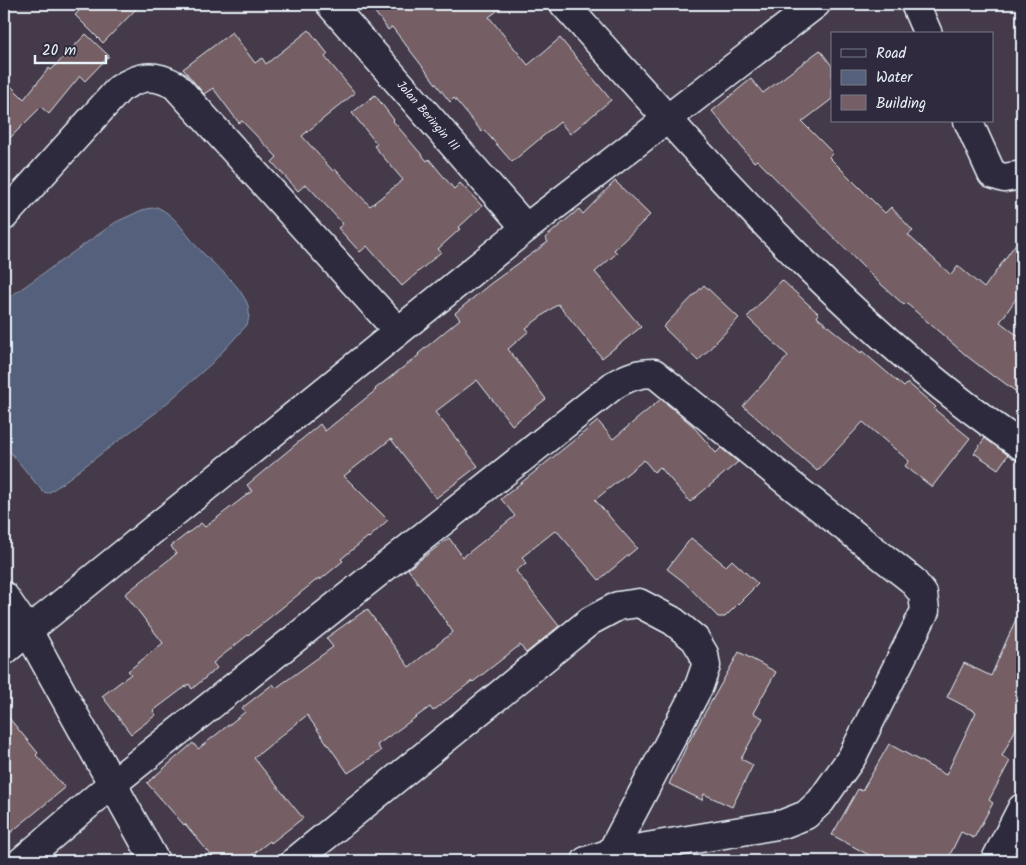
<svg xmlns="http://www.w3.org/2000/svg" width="1026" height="865" font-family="Kalam,sans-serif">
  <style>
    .water { fill: #54607c; stroke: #8f9aae }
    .building { fill: #755e65; stroke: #e8f1f8 }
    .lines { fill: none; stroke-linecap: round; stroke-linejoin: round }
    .minor-casing { stroke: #e8f1f8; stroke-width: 31 }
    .minor { stroke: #2f2a3d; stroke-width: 28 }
    .labels { text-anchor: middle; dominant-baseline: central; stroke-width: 4.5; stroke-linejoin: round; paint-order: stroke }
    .street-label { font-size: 12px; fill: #e8f1f8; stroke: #2f2a3d }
  </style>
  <rect width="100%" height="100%" fill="#443a49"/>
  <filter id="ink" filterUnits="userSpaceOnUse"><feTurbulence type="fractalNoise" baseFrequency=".02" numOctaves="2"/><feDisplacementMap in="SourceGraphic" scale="10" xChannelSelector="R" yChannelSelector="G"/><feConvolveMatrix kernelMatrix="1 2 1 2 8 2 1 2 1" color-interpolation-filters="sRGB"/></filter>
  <g filter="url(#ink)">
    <path class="water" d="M157 207C178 216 187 238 203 253 217 268 235 280 245 299 250 307 250 316 247 325L212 363 158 411 53 490 48 493 43 492 7 448C0 435 10 425 4 412V301L116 222 142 210Z"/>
    <g class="building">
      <polygon points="86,4 141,4 103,43 75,15"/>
      <polygon points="369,4 506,4 489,17 528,65 560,38 611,100 570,134 560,122 512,162 484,130 482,132 454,98 450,102 392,27 388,30"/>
      <polygon points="309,30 328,54 325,57 355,93 302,136 333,171 335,169 370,206 403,180 374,146 377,144 352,113 375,95 394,120 393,121 427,161 429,159 454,189 460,183 482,206 458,228 460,229 438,249 441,252 402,286 367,246 360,252 338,228 343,224 306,184 298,191 272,162 277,157 242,121 239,123 213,88 204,94 183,69 232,32 255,63 262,58 266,64"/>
      <polygon points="86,34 109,56 85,81 80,76 49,114 41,107 6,142 4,140 4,79 24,99 49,68 51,70"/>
      <polygon points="820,50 832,66 832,99 802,122 833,153 829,157 885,213 891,207 913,231 908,235 951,275 958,266 984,288 1022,235 1022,290 1000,322 1022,339 1022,396 995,376 994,377 968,357 906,303 904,305 872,276 757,160 754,162 712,111 751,79 763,93"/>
      <polygon points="615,181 650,215 614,250 617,253 595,272 641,327 602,358 558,304 526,328 529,331 508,349 546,399 512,425 477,380 435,412 478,466 436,498 391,439 344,476 388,520 369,538 368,537 341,559 343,561 320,580 319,578 213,663 217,668 192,689 189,684 153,711 156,715 131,734 102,696 131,674 128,671 163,643 125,594 176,554 171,546 201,523 205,527 252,491 247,485 320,424 325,431 376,390 375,389 419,355 418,354 460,319 455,313 490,284 548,242 545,238 579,209 583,214"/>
      <polygon points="782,280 819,314 817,317 861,353 862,351 904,387 908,383 936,407 934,409 970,438 932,487 905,466 909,461 863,422 817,471 743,406 788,356 747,317"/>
      <polygon points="704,285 739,318 698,361 663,327"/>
      <polygon points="661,399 692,425 716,453 721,448 738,462 690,502 660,467 654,472 644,460 595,500 637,548 599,580 556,530 522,557 526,563 516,571 559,626 526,653 520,645 473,682 472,681 433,711 430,707 377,745 381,751 348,773 307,715 254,758 303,818 271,843 270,841 244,861 216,861 185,824 184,825 147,783 193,743 198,749 245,712 242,708 273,684 276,688 333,647 326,638 367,609 409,667 453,632 408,569 449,538 463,557 515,516 501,499 598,421 613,439"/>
      <polygon points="985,438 1008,455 998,469 974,453"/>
      <polygon points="691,538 726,566 732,560 758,584 725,617 718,617 684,582 667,569"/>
      <polygon points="1022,605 1022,717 1002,756 1010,761 989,800 993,803 974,838 961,832 947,861 880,861 832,835 858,789 862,791 889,744 946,775 976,712 947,697 964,663 991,676"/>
      <polygon points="739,652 776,672 753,713 763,718 741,759 753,765 732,807 704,794 702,800 669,784 688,743"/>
      <polygon points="4,712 38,753 36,755 65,788 4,838"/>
    </g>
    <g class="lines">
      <defs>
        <g id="minor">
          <polyline points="330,4 526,228"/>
          <path d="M564 4C706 161 846 326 1022 446"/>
          <polyline points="915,4 928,34"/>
          <polyline points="968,121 992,174 1004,178 1022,175"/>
          <path d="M4 216 119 89C139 76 153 73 175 85L398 331"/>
          <polyline points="4,596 28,631 526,228 816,4"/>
          <polyline points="4,651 28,631 155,861"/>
          <path d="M22 861 112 784 614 385C628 377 638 373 654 373L786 481 912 580 923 594 925 611 852 757 821 801 806 815 783 824 611 853 586 861"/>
          <polyline points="295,861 590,621 618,606 639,603 673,621 695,639 704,654 706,666 699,686 611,853"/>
          <polyline points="995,861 1022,808"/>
        </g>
      </defs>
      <use href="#minor" class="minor-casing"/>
      <use href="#minor" class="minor"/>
    </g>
  </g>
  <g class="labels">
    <g class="street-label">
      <text transform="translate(428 116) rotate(49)">Jalan Beringin III</text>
    </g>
  </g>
  <rect width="1026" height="865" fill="none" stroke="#2f2a3d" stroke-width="20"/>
  <rect x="10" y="10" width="1006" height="845" fill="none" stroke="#e8f1f8" stroke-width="2" filter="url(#ink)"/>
  <rect x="831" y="32" width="162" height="90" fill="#2f2a3d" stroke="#797a88"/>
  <rect x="841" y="49" width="25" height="8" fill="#2f2a3d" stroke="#797a88"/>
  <text x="876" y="58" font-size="15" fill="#e8f1f8">Road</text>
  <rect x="841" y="70" width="25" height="15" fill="#54607c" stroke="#797a88"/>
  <text x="876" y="82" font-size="15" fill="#e8f1f8">Water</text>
  <rect x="841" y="95" width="25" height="15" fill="#755e65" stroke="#797a88"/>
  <text x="876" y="108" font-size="15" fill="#e8f1f8">Building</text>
  <path d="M35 55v8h71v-8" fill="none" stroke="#e8f1f8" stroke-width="2.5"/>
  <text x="42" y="55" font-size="15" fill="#e8f1f8" stroke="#2f2a3d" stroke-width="4" paint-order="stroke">20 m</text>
</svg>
